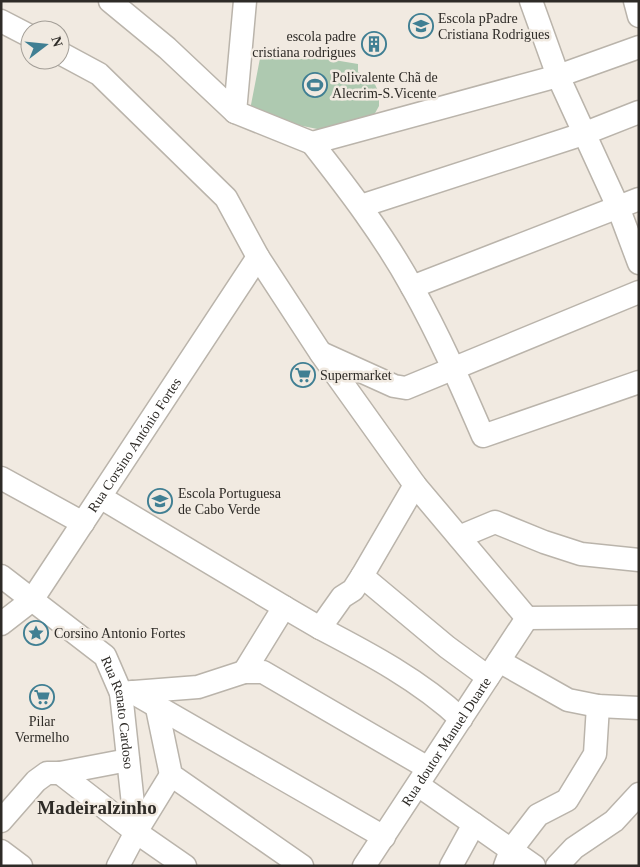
<svg xmlns="http://www.w3.org/2000/svg" width="640" height="867" font-family="Georgia,serif">
  <style>
    .green { fill: #aec9b0 }
    .lines { fill: none; stroke-linecap: round; stroke-linejoin: round }
    .minor-casing { stroke: #bab4ab; stroke-width: 25 }
    .minor { stroke: #fff; stroke-width: 22 }
    .labels { text-anchor: middle; dominant-baseline: central; stroke-width: 5; stroke-linejoin: round; paint-order: stroke }
    .poi-label { font-size: 14px; fill: #2e2b27; stroke: #f1eae1; text-anchor: start }
    .street-label { font-size: 14px; fill: #2e2b27; stroke: #f1eae1 }
    .district-label { font-size: 19px; font-weight: bold; fill: #2e2b27; stroke: #f1eae1 }
  </style>
  <rect width="100%" height="100%" fill="#f1eae1"/>
  <polygon class="green" points="262,48 358,64 358,72 372,78 379,93 379,106 374,115 327,131 249,115"/>
  <g class="lines">
    <defs>
      <g id="minor">
        <polyline points="110,1 167,48 235,112 312,143"/>
        <polyline points="531,1 558,76 618,207 639,263"/>
        <polyline points="635,1 639,16"/>
        <polyline points="1,21 30,36"/>
        <path d="M639 47 558 76 312 143C348 189 384 236 412 287 439 335 461 385 483 436L639 382"/>
        <polyline points="60,53 99,74 226,198 258,257 320,352 415,485 527,618"/>
        <polyline points="235,112 245,1"/>
        <polyline points="361,206 583,134 639,112"/>
        <polyline points="412,287 639,199"/>
        <polyline points="321,353 394,386 406,388 639,292"/>
        <polyline points="1,478 83,523"/>
        <polyline points="415,485 362,576 447,647 488,677"/>
        <polyline points="100,497 284,607"/>
        <polyline points="459,537 495,522 544,542 581,554 639,560"/>
        <path id="s1" d="M1 576 105 656 121 693 136 832 118 866"/>
        <polyline points="527,618 639,617"/>
        <path id="s2" d="M1 624 32 600 258 257"/>
        <path d="M320 628C368 653 421 681 461 719"/>
        <polyline points="499,661 568,700 598,706 639,708"/>
        <polyline points="244,672 284,607 320,628 342,597 353,590 362,576"/>
        <polyline points="132,692 384,837"/>
        <polyline points="121,693 198,687 244,672 263,672 428,768"/>
        <polyline points="157,708 171,775 302,866"/>
        <polyline points="60,773 136,832 185,866"/>
        <polyline points="418,785 474,824 451,866"/>
        <polyline points="1,821 36,781 47,773 60,773 128,760"/>
        <polyline points="474,824 534,866"/>
        <polyline points="136,832 171,775"/>
        <polyline points="1,851 21,866"/>
        <path id="s3" d="M364 866 527 618"/>
        <polyline points="505,866 511,850 538,815 567,800 595,754 598,706"/>
        <polyline points="557,866 574,848 614,821 639,794"/>
      </g>
    </defs>
    <use href="#minor" class="minor-casing"/>
    <use href="#minor" class="minor"/>
  </g>
  <defs>
    <symbol id="university-ring" viewBox="-11 -11 22 22"><circle r="9.5" fill="#f1eae1" stroke="#407f93" stroke-width="1.5"/><path d="M0-5L7-2L0 1L-7-2ZM-4 1L0 2.5L4 1V4Q0 6-4 4Z" fill="#407f93"/></symbol>
    <symbol id="building-ring" viewBox="-11 -11 22 22"><circle r="9.5" fill="#f1eae1" stroke="#407f93" stroke-width="1.5"/><path d="M-4-6H4V6H1V3H-1V6H-4ZM-2.5-4.3h1.7v1.8h-1.7ZM.8-4.3h1.7v1.8H.8ZM-2.5-1h1.7V.8h-1.7ZM.8-1h1.7V.8H.8Z" fill="#407f93"/></symbol>
    <symbol id="stadium-ring" viewBox="-11 -11 22 22"><circle r="9.5" fill="#f1eae1" stroke="#407f93" stroke-width="1.5"/><path d="M0-5a6.5 5 0 1 0 0 10a6.5 5 0 1 0 0-10ZM-3.5-1.8h7v3.6h-7Z" fill="#407f93"/></symbol>
    <symbol id="supermarket-ring" viewBox="-11 -11 22 22"><circle r="9.5" fill="#f1eae1" stroke="#407f93" stroke-width="1.5"/><path d="M-6-5.5h2.5l.6 2H6L4.5 2H-2.5L-4.4-4H-6ZM-1.5 3.2a1.3 1.3 0 1 0 .1 0ZM3 3.2a1.3 1.3 0 1 0 .1 0Z" fill="#407f93"/></symbol>
    <symbol id="school-ring" viewBox="-11 -11 22 22"><circle r="9.5" fill="#f1eae1" stroke="#407f93" stroke-width="1.5"/><path d="M0-5L7-2L0 1L-7-2ZM-4 1L0 2.5L4 1V4Q0 6-4 4Z" fill="#407f93"/></symbol>
    <symbol id="sight-ring" viewBox="-11 -11 22 22"><circle r="9.5" fill="#f1eae1" stroke="#407f93" stroke-width="1.5"/><path d="M0-6L1.8-2.2L6-1.7L2.9 1.2L3.7 5.4L0 3.3L-3.7 5.4L-2.9 1.2L-6-1.7L-1.8-2.2Z" fill="#407f93"/></symbol>
  </defs>
  <g fill-rule="evenodd">
    <use href="#university-ring" x="407" y="12" width="28" height="28"/>
    <use href="#building-ring" x="360" y="30" width="28" height="28"/>
    <use href="#stadium-ring" x="301" y="71" width="28" height="28"/>
    <use href="#supermarket-ring" x="289" y="361" width="28" height="28"/>
    <use href="#school-ring" x="146" y="487" width="28" height="28"/>
    <use href="#sight-ring" x="22" y="619" width="28" height="28"/>
    <use href="#supermarket-ring" x="28" y="683" width="28" height="28"/>
  </g>
  <g class="labels">
    <g class="poi-label">
      <text x="438" y="18">Escola pPadre<tspan x="438" dy="16">Cristiana Rodrigues</tspan></text>
      <text x="356" y="36" text-anchor="end">escola padre<tspan x="356" dy="16">cristiana rodrigues</tspan></text>
      <text x="332" y="77">Polivalente Chã de<tspan x="332" dy="16">Alecrim-S.Vicente</tspan></text>
      <text x="320" y="375">Supermarket</text>
      <text x="178" y="493">Escola Portuguesa<tspan x="178" dy="16">de Cabo Verde</tspan></text>
      <text x="54" y="633">Corsino Antonio Fortes</text>
      <text x="42" y="721" text-anchor="middle">Pilar<tspan x="42" dy="16">Vermelho</tspan></text>
    </g>
    <g class="street-label">
      <text stroke="none"><textPath href="#s2" startOffset="225">Rua Corsino António Fortes</textPath></text>
      <text stroke="none"><textPath href="#s1" startOffset="190">Rua Renato Cardoso</textPath></text>
      <text stroke="none"><textPath href="#s3" startOffset="149">Rua doutor Manuel Duarte</textPath></text>
    </g>
    <g class="district-label">
      <text x="97" y="807">Madeiralzinho</text>
    </g>
  </g>
  <rect width="640" height="867" fill="none" stroke="#2e2b27" stroke-width="5"/>
  <g transform="translate(45 45) rotate(74)"><circle r="24" fill="#f1eae1" stroke="#a39e97"/>
  <path d="M0-4L9 19L0 12L-9 19Z" fill="#407f93"/>
  <text y="-8" font-size="14" font-weight="bold" text-anchor="middle" fill="#2e2b27">N</text>
  </g>
</svg>
